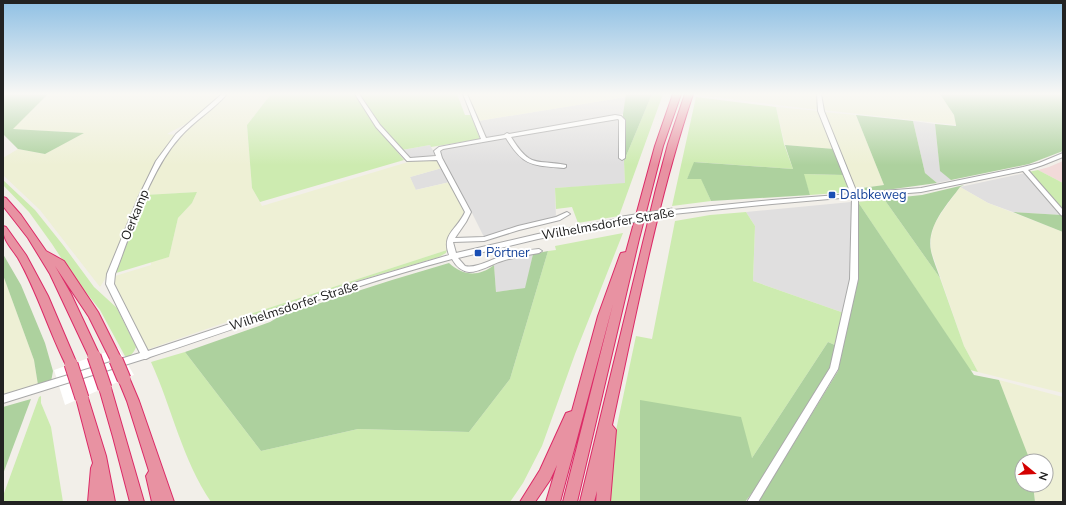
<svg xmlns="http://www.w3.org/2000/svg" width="1066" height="505" font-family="'Nunito Sans',sans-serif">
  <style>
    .residential { fill: #e0dfdf }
    .commercial { fill: #f2dad9 }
    .farmland { fill: #eef0d5 }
    .grass { fill: #cdebb0 }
    .forest { fill: #add19e }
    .pier { fill: #fff }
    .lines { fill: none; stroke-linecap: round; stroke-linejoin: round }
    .minor-casing { stroke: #a9a9a9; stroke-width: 2 }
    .highway-casing { stroke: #dc2a67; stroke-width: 2 }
    .minor { fill: #fff; fill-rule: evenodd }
    .highway { fill: #e892a2; fill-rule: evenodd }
    .minor-bridge-casing { stroke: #a9a9a9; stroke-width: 9; stroke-linecap: butt }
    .highway-bridge-casing { stroke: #dc2a67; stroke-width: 15; stroke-linecap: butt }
    .minor-bridge { stroke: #fff; stroke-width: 7 }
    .highway-bridge { stroke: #e892a2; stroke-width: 13 }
    .transit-dot { fill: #1a4fb4; stroke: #fff; stroke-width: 1.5 }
    .labels { text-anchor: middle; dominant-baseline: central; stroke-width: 4; stroke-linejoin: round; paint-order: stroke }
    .transit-label { font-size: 13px; fill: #164399; stroke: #fff; text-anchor: start }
    .street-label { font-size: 13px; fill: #222; stroke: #fff }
  </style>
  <rect width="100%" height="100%" fill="#f2efe9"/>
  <g class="residential">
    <polygon points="626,97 623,114 485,138 478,121"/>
    <polygon points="623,117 625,184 555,188 556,218 484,237 469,207 440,156 440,152 446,148"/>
    <polygon points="913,121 935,124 940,170 951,180 937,183 925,173"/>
    <polygon points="430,145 436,156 411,159 402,150"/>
    <polygon points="442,168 450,182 415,190 410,177"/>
    <polygon points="1025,173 1062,215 1013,212 988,203 960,187"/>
    <polygon points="851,202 852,202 852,279 844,313 753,281 755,226 746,212"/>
    <polygon points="533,254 526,288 496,292 494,265 513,258"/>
  </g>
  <polygon class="commercial" points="1063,161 1063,183 1038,170 1049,167"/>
  <g class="farmland">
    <polygon points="48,94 223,94 191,121 167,134 176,135 156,161 109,273 100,287 40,210 3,175 3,158 18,149 45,154 83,133 12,129"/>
    <polygon points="227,94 271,94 247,125 252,188 262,206 408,162 434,159 439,161 442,168 410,177 416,190 450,182 465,212 465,216 449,236 447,250 244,316 149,349 145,347 117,288 114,281 115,276 151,265 151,262 169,257 178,218 192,203 197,192 145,195 162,160 180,135"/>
    <polygon points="468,94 626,94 626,97 478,121"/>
    <polygon points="697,94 817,94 819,110 697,95"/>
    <polygon points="821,94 940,94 954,115 956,125 823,110"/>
    <polygon points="776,107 819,111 834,149 785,145"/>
    <polygon points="823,112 856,115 884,185 855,189"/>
    <polygon points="960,187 988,203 1063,232 1063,393 978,372 964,346 931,250 931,237 934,225 942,212"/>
    <polygon points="3,275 34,360 38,385 3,394"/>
    <polygon points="999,380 1063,397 1063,502 1035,502 1033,485 1046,485 1046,461 1029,461"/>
  </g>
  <g class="grass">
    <polygon points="271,94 356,94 377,127 404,160 260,202 252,188 247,125"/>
    <polygon points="360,94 457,94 465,115 471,115 480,139 431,147 430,145 402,150 381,126"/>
    <polygon points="652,94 663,94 619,216 578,223 572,207 556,209 555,188 625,183 624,161"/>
    <polygon points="696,97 776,107 784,144 793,169 695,162 687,179 701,178 711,201 672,206"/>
    <polygon points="1038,170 1063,183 1063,212 1028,172"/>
    <polygon points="803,174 844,175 851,192 810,195"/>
    <path d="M3 180 35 210 63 245 94 287 117 308 136 347C134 353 131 355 126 358L100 310 73 276 52 244 29 212 3 185Z"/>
    <polygon points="197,192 192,203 178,218 169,257 116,273 145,195"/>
    <polygon points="884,199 940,278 964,346 978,372 970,370 858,202"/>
    <polygon points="746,212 755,226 753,281 844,313 837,346 828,342 752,458 640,408 640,502 608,502 615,435 636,336 652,339 675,221 710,215"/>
    <path d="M623 233 575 354 542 446 523 483 510 502H211C182 459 172 408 151 362L185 352 261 451 358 429 469 432 510 379 548 251 556 250 555 246Z"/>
    <polygon points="447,250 446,253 439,257 357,281 249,318 244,316"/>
    <polygon points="41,396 41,403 51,427 63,502 3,502 3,496 39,397"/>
  </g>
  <g class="forest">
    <polygon points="3,94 48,94 13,129 84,133 45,154 18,149 3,134"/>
    <polygon points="626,94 652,94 624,161 623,114"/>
    <polygon points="940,94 1063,94 1063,151 1029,164 951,180 940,171 935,124 956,126 956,125 954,115"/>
    <polygon points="856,115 913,121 925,173 937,183 857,194 855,189 884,185"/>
    <polygon points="785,145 834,149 844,175 804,174 810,195 711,201 701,179 687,179 694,162 793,169"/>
    <path d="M964 185 960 187C947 205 926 226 931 251 933 260 937 269 940 278L884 199 922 195Z"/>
    <polygon points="858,202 974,375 999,380 1029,458 1029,461 1022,461 1022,485 1033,485 1035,502 758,502 838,371 858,280"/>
    <polygon points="1013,212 1062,215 1063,232"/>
    <path d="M548 251 510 379 469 432 358 429 261 451 185 352 270 322 280 316 392 280 449 263C463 276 479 277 494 265L496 292 525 288 533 254Z"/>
    <polygon points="3,254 21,285 45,343 53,371 51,382 38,385 34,360 3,275"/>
    <polygon points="828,342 837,346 832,367 758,485 745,502 640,502 640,400 741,417 752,458"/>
    <polygon points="31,399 3,474 3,407"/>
  </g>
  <polygon class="pier" points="118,348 134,375 65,405 54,370"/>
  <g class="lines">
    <defs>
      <g id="minor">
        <path d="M222 94H227C213 110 194 121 180 137 149 171 132 231 115 274L114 284 148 351 354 283 449 255C441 234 457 230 465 212L437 160 407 161 376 127 355 94H359L380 125 410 158 436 156 434 151 439 147 481 139 463 94H467L486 138 504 135 507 133 509 134 615 115 621 116 625 120V158L622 160 619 158V120L618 119 511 137C531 169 535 159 566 165V167L564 168C532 165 524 167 506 138L443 149 440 151 442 158 471 212 466 222 455 238 484 237 518 226 556 217 567 212 570 214 560 220 519 230 484 241 453 242 456 253 538 234 617 219 620 221 617 223 538 239 458 258 465 266C476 269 494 258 505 255 516 252 527 250 539 249L542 251 539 253C527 255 514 257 502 261 492 264 480 272 469 272 461 271 456 266 452 259 350 286 250 324 150 357L146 359H144L3 403V395L140 353 106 284 107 274 139 196 156 161 176 134Z"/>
        <polygon points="817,94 821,94 824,111 857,193 921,188 1023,167 1039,163 1063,153 1063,157 1043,165 1028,170 1063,210 1063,216 1061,215 1023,171 921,192 858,197 858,279 838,369 758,502 747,502 830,368 850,279 852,197 772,204 673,214 670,212 673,210 772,200 851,194 818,111"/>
      </g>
      <g id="highway">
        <polygon points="673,94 681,94 663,146 639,239 577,502 563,502 613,304 560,502 546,502 557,465 550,480 535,502 520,502 540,470 566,413 572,411 598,316 620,255 621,253 626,252 655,146"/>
        <path d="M685 94H693C657 202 636 314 612 425L616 430 610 502H596L597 491 594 502H580L656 189 668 144Z"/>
        <polygon points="3,197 6,198 21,215 46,251 64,261 98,312 122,360 120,363 116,365 112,363 89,317 55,266 71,294 100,356 98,359 94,361 90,359 50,274 28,238 3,206"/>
        <path d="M3 226 6 227 26 255 48 296 77 364 75 367 71 369 67 367C49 332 38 293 18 258 10 246 3 241 3 226Z"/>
        <polygon points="124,374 128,375 139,401 174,502 152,502 146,476 149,471 127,401 118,379 120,375"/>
        <polygon points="105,383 109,384 111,388 144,502 130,502 113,437 99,388 101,384"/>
        <polygon points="82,393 86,394 88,398 106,456 115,502 88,502 91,468 93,463 76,398 78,394"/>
      </g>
    </defs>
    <use href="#minor" class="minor-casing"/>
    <use href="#highway" class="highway-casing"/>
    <use href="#minor" class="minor"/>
    <use href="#highway" class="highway"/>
    <defs>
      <polyline id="minor-bridge" points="617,221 673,212"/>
      <g id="highway-bridge">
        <polyline points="94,356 105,388"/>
        <polyline points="116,360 124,379"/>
        <polyline points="71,364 82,398"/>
      </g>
    </defs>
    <use href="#minor-bridge" class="minor-bridge-casing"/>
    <use href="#highway-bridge" class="highway-bridge-casing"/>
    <use href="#minor-bridge" class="minor-bridge"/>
    <use href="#highway-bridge" class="highway-bridge"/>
  </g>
  <linearGradient id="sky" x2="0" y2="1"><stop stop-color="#8fc0e4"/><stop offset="0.57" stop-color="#f9f8f5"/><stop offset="1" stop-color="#f9f8f5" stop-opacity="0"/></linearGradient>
  <rect width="1066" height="165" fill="url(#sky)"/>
  <g class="transit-dot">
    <rect x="828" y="191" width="8" height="8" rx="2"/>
    <rect x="474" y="249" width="8" height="8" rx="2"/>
  </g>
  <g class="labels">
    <g class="transit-label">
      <text x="840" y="195">Dalbkeweg</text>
      <text x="486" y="253">Pörtner</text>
    </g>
    <g class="street-label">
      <text transform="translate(135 215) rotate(-68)">Oerkamp</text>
      <text transform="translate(608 224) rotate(-10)">Wilhelmsdorfer Straße</text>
      <text transform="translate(294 306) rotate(-18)">Wilhelmsdorfer Straße</text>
    </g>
  </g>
  <rect width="1066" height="505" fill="none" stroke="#222222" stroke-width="8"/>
  <g transform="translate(1034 473) rotate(108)"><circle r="19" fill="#ffffff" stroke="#a7a7a7"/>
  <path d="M0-3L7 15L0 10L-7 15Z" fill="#d40000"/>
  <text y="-6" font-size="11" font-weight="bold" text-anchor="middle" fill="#222222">N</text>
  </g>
</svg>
